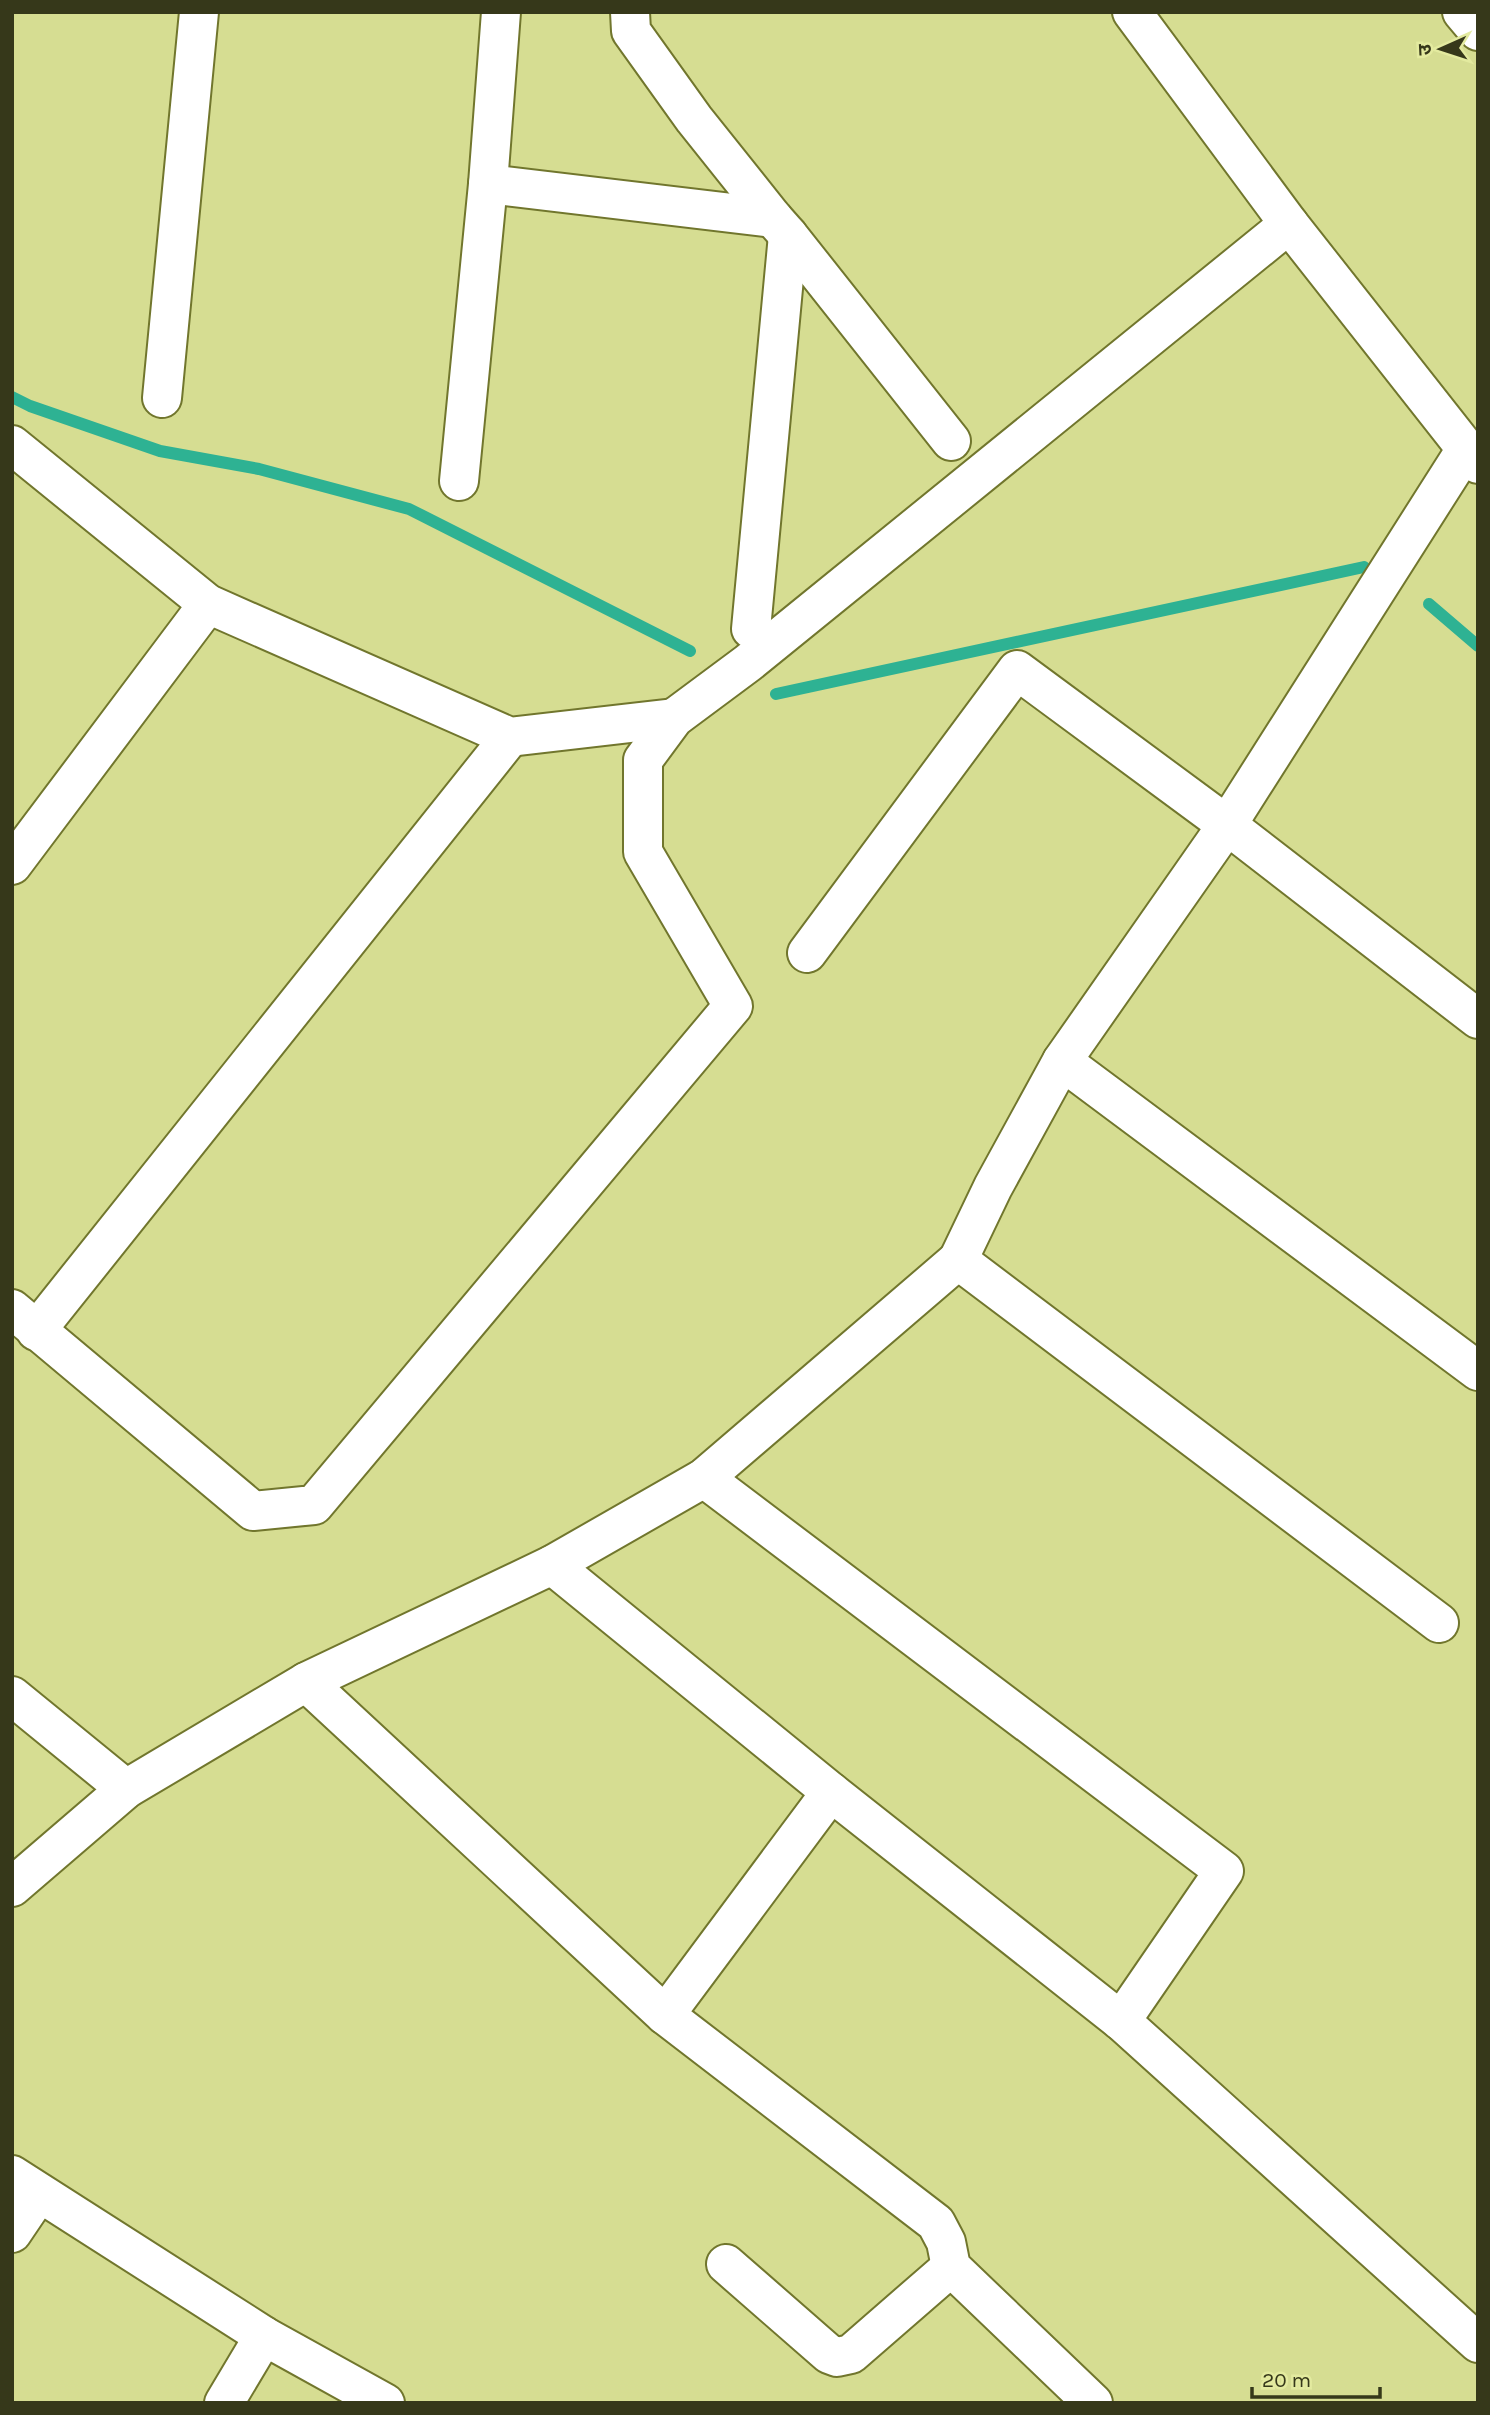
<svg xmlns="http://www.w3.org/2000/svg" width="1490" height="2415" font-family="Karla,'Noto Sans Devanagari',sans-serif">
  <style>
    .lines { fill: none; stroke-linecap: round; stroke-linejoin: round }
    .stream { stroke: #2eb293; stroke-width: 12 }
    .street-casing { stroke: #71762d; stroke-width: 42 }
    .street { stroke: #fff; stroke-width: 38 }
  </style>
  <rect width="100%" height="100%" fill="#d6dd92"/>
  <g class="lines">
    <g class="stream">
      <polyline points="12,397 30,406 160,451 259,469 409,509 690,651"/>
      <polyline points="1429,604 1478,646"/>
      <polyline points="776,694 1364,567"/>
    </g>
    <defs>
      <g id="street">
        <polyline points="630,12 631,31 694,119 773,218 788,235 951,441"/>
        <polyline points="1132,12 1289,224 1478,464"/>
        <polyline points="1462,12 1478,31"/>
        <polyline points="488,184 773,218"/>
        <polyline points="162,398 199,12"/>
        <polyline points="12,445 208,604 510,737 674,718"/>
        <polyline points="459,481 488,184 501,12"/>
        <polyline points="751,629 788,235"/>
        <polyline points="12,865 208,604"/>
        <polyline points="807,953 1017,670 1227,825 1478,1019"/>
        <polyline points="1062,1061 1478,1371"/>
        <polyline points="12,1309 253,1511 314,1505 733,1006 643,852 643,760 674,718 748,663 1289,224"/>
        <polyline points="36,1331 510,737"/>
        <polyline points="704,1478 1224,1871 1121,2021"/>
        <polyline points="552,1565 831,1792 1121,2021 1478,2343"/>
        <polyline points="1439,1623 958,1260 993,1187 1062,1061 1227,825 1466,449"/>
        <polyline points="306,1682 665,2015 936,2223 946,2242 951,2267 1093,2403"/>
        <polyline points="12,1696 126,1789"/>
        <polyline points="12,1887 126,1789 306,1682 552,1565 704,1478 958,1260"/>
        <polyline points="665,2015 831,1792"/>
        <polyline points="12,2175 264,2336 385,2403"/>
        <polyline points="12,2233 39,2193"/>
        <polyline points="726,2264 829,2354 837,2357 851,2354 951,2267"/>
        <polyline points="224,2403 264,2336"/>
      </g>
    </defs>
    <use href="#street" class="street-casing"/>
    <use href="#street" class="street"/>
  </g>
  <rect width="1490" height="2415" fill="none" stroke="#36381a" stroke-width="28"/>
  <g transform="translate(1441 49) rotate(267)" stroke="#e3ea9f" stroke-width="5" paint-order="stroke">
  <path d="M0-5L12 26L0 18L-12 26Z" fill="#36381a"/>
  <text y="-10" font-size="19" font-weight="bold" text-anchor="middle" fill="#36381a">उ</text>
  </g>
  <path d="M1252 2387v10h128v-10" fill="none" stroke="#36381a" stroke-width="3.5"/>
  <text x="1262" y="2387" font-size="21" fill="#36381a" stroke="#e3ea9f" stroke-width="5" paint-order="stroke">20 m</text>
</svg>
